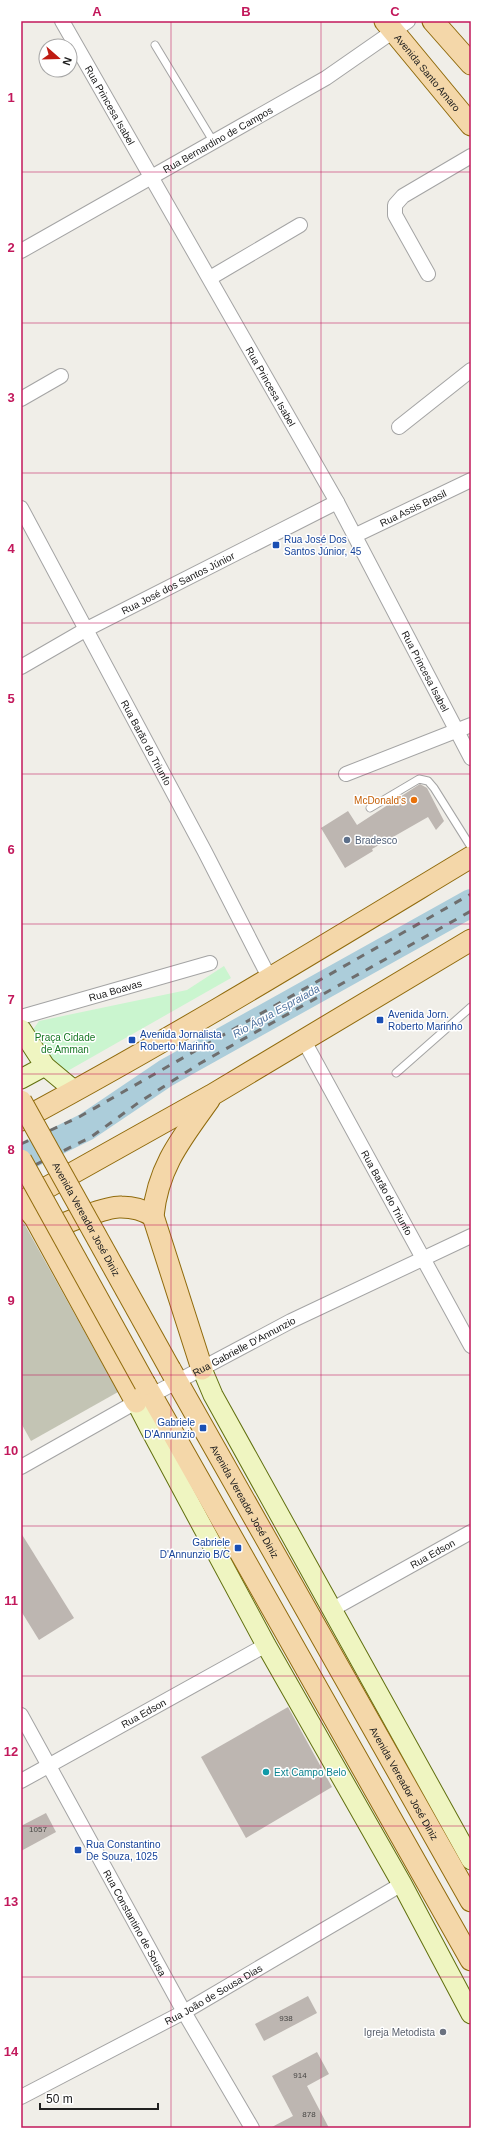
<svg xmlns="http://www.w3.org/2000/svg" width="492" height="2149" font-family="Helvetica,sans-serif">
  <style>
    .construction { fill: #c3c4b4 }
    .park { fill: #caf5cf }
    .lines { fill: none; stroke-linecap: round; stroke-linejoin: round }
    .river { stroke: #accdda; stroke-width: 28 }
    .building { fill: #bdb6b1 }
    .lane-casing { stroke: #a4a4a4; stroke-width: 9 }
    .street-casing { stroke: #a4a4a4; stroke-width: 16 }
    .secondary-casing { stroke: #61700f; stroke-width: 21 }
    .primary-casing { stroke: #906b0d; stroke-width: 23 }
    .lane { stroke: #fff; stroke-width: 7 }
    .street { stroke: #fff; stroke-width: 14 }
    .secondary { stroke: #eff5c1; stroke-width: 19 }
    .primary { stroke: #f4d7a9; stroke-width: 21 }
    .rail { stroke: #6e6e6e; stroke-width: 3; stroke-dasharray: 8 8; stroke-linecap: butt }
    .primary-bridge-casing { stroke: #906b0d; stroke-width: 23; stroke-linecap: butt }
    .primary-bridge { stroke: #f4d7a9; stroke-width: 21 }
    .grid { fill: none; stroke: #c2185b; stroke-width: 1; stroke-opacity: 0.55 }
    .transit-dot { fill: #1a4fb4; stroke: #fff; stroke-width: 1.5 }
    .food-dot { fill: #e8710a; stroke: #fff; stroke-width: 1.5 }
    .service-dot { fill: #5c6f8a; stroke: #fff; stroke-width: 1.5 }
    .culture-dot { fill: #0f9aa8; stroke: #fff; stroke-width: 1.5 }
    .worship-dot { fill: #6b7280; stroke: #fff; stroke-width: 1.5 }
    .labels { text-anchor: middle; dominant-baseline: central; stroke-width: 3; stroke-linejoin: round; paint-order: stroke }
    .number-label { font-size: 8px; fill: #474644 }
    .street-label { font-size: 10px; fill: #202020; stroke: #fff }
    .transit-label { font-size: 10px; fill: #164399; stroke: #fff; text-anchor: start }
    .food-label { font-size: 10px; fill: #c56008; stroke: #fff; text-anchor: end }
    .service-label { font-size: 10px; fill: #4e5e75; stroke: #fff; text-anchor: start }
    .park-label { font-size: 10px; fill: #167723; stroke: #fff }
    .culture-label { font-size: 10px; fill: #0d838f; stroke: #fff; text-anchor: start }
    .worship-label { font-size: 10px; fill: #5b616d; stroke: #fff; text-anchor: end }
    .water-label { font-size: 11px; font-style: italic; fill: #5175a1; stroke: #fff }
    .neatline { fill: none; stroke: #c2185b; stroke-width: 1.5 }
    .grid-label { font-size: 13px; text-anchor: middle; font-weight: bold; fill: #c2185b }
  </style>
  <rect width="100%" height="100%" fill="#f0eee8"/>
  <polygon class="construction" points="21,1218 118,1392 31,1441 21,1423"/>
  <polygon class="park" points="224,966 231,978 64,1073 30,1034 39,1021 187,990"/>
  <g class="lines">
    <polyline class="river" points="21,1159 86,1127 166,1073 471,903"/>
  </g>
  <g class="building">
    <polygon points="420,784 427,788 444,821 436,830 428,817 372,849 373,851 345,868 321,828 348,811 357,825"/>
    <polygon points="21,1533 74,1618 39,1640 21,1611"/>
    <polygon points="288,1707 332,1787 246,1838 201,1757"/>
    <polygon points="46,1813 56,1832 21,1851 21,1826"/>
    <polygon points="308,1996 317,2013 264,2041 255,2024"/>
    <polygon points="317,2052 329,2074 307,2086 329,2128 270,2128 293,2116 272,2076"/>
  </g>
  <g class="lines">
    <defs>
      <g id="lane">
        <polyline points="155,45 213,141"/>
        <polyline points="370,808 419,779 428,781 434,788 471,847"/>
        <polyline points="396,1073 471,1007"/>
      </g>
      <g id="street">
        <path id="s1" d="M62 21 337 502 471 758"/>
        <path id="s2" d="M21 251 326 78 408 21"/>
        <polyline points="428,274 395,215 395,205 403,196 471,156"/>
        <polyline points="210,278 300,225"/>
        <polyline points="21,399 61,376"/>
        <polyline points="399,427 471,370"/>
        <path id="s3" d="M21 508 205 852 270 979"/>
        <path id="s4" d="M356 535 471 480"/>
        <path id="s5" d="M21 667 85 630 337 502"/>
        <polyline points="346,774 471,725"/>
        <path id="s6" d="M21 1017 210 963"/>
        <path id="s7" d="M303 1039 471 1346"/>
        <path id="s8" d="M152 1395 291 1321 471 1236"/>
        <polyline points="21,1467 136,1402"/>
        <path id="s9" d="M331 1610 471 1532"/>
        <path id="s10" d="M21 1715 184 2012 252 2128"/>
        <path id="s11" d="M21 1781 266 1645"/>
        <path id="s12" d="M21 2097 184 2012 402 1884"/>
      </g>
      <g id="secondary">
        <polyline points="21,1029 45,1066 75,1091"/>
        <polyline points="21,1079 45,1066"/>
        <polyline points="202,1369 213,1395 471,1860"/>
        <polyline points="150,1395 136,1402 150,1429 266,1645 402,1884 471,2014"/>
      </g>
      <g id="primary">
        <path id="s13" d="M385 21 471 125"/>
        <polyline points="433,21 471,64"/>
        <path d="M21 1120C174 1038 322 947 471 857"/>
        <polyline points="21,1202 212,1095 471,940"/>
        <polyline points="21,1204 27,1208 35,1218 136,1402"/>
        <path d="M49 1240C49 1236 50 1232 54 1229 62 1223 110 1206 121 1207 132 1207 144 1210 153 1216"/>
        <path id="s14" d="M170 1369 471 1901"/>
        <path d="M202 1369 153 1216C158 1167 181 1139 209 1100"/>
        <polyline points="145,1384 471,1960"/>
      </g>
    </defs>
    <use href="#lane" class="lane-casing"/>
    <use href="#street" class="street-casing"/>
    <use href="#secondary" class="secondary-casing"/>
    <use href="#primary" class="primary-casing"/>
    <use href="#lane" class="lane"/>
    <use href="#street" class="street"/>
    <use href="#secondary" class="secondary"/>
    <use href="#primary" class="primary"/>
    <g class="rail">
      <polyline points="21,1144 79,1117 471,894"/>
      <polyline points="21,1172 91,1137 138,1103 199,1064 471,911"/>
    </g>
    <defs>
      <g id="primary-bridge">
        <path id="s15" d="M21 1101 170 1369"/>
        <polyline points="21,1160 145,1384"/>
      </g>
    </defs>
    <use href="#primary-bridge" class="primary-bridge-casing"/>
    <use href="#primary-bridge" class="primary-bridge"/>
  </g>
  <path class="grid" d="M171 21V2128M321 21V2128M21 172H471M21 323H471M21 473H471M21 623H471M21 774H471M21 924H471M21 1074H471M21 1225H471M21 1375H471M21 1526H471M21 1676H471M21 1826H471M21 1977H471"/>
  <g class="transit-dot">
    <rect x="272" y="541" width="8" height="8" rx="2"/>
    <rect x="376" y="1016" width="8" height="8" rx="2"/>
    <rect x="128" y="1036" width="8" height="8" rx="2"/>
    <rect x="199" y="1424" width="8" height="8" rx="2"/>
    <rect x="234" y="1544" width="8" height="8" rx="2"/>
    <rect x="74" y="1846" width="8" height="8" rx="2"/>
  </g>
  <circle class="food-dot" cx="414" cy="800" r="4"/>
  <circle class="service-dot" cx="347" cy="840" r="4"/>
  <circle class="culture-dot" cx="266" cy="1772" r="4"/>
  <circle class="worship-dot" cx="443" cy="2032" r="4"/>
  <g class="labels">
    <g class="number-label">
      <text x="38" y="1829">1057</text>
      <text x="286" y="2018">938</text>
      <text x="300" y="2075">914</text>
      <text x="309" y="2114">878</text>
    </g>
    <g class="street-label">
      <text stroke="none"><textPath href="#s13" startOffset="67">Avenida Santo Amaro</textPath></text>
      <text stroke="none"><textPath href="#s1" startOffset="97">Rua Princesa Isabel</textPath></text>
      <text stroke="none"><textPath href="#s2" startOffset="226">Rua Bernardino de Campos</textPath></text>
      <text stroke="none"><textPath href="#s1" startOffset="421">Rua Princesa Isabel</textPath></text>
      <text stroke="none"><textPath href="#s4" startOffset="63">Rua Assis Brasil</textPath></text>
      <text stroke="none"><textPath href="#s5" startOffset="178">Rua José dos Santos Júnior</textPath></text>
      <text stroke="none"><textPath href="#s1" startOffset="745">Rua Princesa Isabel</textPath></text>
      <text stroke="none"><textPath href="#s3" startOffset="266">Rua Barão do Triunfo</textPath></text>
      <text stroke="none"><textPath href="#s6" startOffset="98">Rua Boavas</textPath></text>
      <text stroke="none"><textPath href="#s7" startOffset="175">Rua Barão do Triunfo</textPath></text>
      <text stroke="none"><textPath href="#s15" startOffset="135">Avenida Vereador José Diniz</textPath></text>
      <text stroke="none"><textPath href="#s8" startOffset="104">Rua Gabrielle D'Annunzio</textPath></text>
      <text stroke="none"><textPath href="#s14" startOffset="152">Avenida Vereador José Diniz</textPath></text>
      <text stroke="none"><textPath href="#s9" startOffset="116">Rua Edson</textPath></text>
      <text stroke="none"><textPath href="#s11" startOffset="140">Rua Edson</textPath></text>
      <text stroke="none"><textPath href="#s14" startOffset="476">Avenida Vereador José Diniz</textPath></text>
      <text stroke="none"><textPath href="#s10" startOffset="237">Rua Constantino de Sousa</textPath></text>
      <text stroke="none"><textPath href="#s12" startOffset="218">Rua João de Sousa Dias</textPath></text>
    </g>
    <g class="transit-label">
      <text x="284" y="539">Rua José Dos<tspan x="284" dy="12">Santos Júnior, 45</tspan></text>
      <text x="388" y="1014">Avenida Jorn.<tspan x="388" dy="12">Roberto Marinho</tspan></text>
      <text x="140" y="1034">Avenida Jornalista<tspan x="140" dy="12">Roberto Marinho</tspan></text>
      <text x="195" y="1422" text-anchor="end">Gabriele<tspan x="195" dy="12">D'Annunzio</tspan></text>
      <text x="230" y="1542" text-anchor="end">Gabriele<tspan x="230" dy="12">D'Annunzio B/C</tspan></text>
      <text x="86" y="1844">Rua Constantino<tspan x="86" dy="12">De Souza, 1025</tspan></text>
    </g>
    <g class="food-label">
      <text x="406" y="800">McDonald's</text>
    </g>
    <g class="service-label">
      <text x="355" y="840">Bradesco</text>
    </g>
    <g class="park-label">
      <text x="65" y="1037">Praça Cidade<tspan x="65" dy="12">de Amman</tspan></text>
    </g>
    <g class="culture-label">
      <text x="274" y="1772">Ext Campo Belo</text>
    </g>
    <g class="worship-label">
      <text x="435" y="2032">Igreja Metodista</text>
    </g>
    <g class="water-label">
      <text transform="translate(276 1011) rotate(-29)">Rio Água Espraiada</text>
    </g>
  </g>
  <rect width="492" height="2149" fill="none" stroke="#ffffff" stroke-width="44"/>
  <g transform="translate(58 58) rotate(110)"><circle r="19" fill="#ffffff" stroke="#a6a6a6"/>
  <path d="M0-3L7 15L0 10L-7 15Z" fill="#bf1a12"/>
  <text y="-6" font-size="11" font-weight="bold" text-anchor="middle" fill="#202020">N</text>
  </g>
  <path d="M40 2103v6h118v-6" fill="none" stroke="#202020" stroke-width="2"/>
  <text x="46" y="2103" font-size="12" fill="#202020" stroke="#ffffff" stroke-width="3" paint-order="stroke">50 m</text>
  <rect x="22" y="22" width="448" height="2105" class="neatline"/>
  <g class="grid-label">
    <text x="97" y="16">A</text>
    <text x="246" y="16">B</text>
    <text x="395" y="16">C</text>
    <text x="11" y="102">1</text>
    <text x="11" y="252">2</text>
    <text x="11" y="402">3</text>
    <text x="11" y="553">4</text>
    <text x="11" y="703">5</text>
    <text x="11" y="854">6</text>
    <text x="11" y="1004">7</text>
    <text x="11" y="1154">8</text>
    <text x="11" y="1305">9</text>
    <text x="11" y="1455">10</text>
    <text x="11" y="1605">11</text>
    <text x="11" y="1756">12</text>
    <text x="11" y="1906">13</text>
    <text x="11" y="2056">14</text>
  </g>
</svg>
